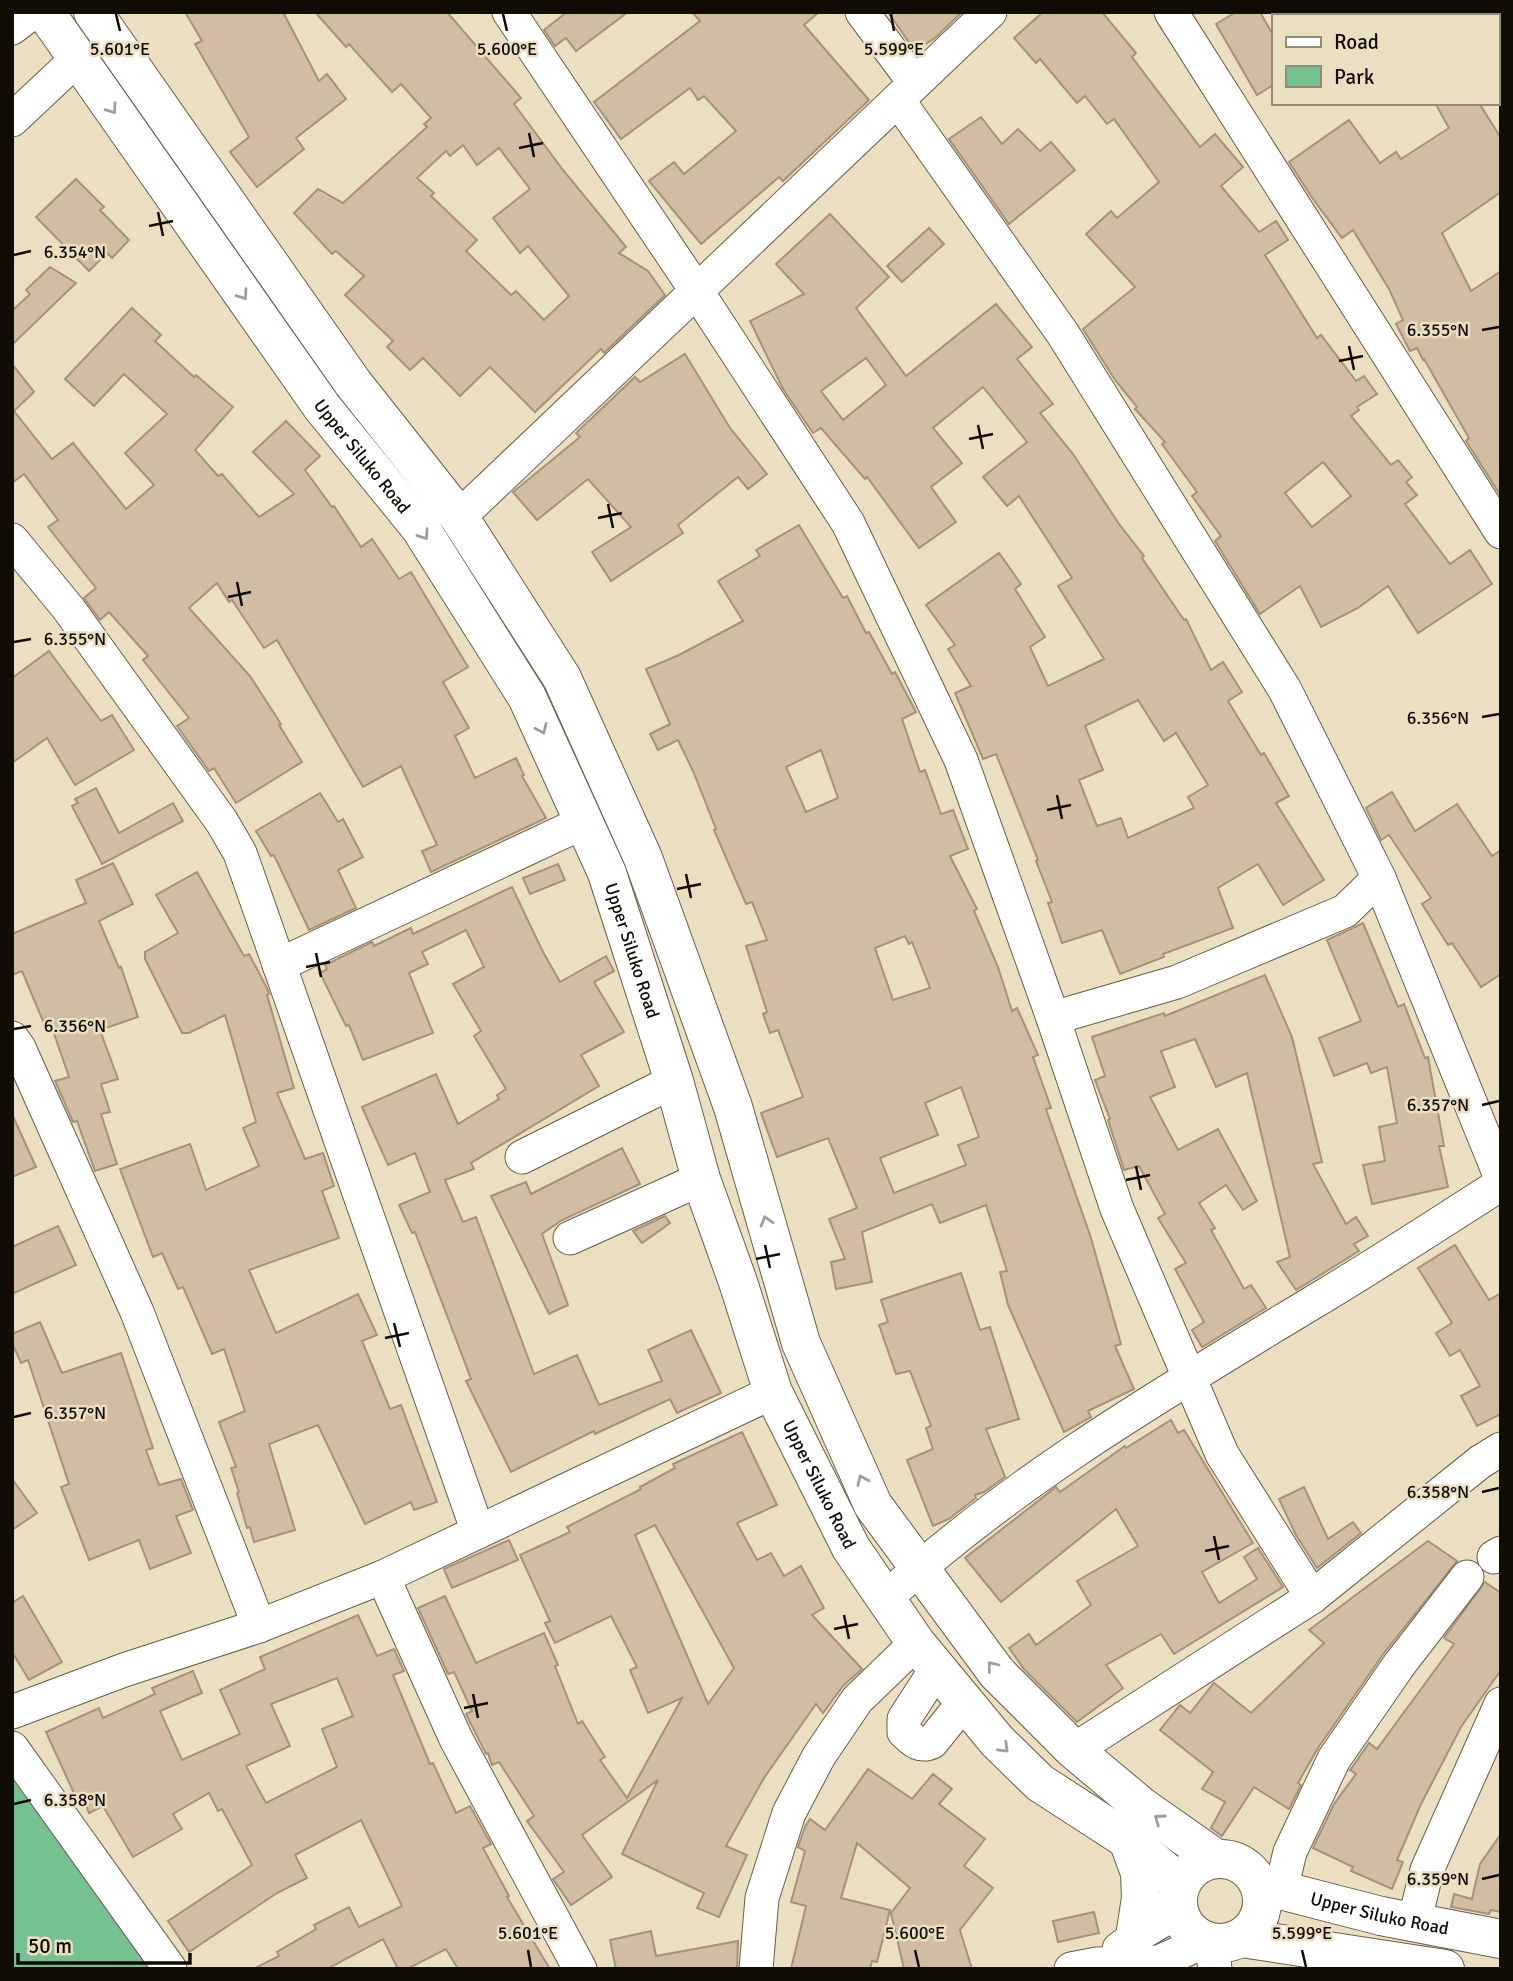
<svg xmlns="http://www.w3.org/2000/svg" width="1513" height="1981" font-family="Signika,sans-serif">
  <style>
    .green { fill: #75c191 }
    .building { fill: #d1bca4; stroke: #a6927b; stroke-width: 2; fill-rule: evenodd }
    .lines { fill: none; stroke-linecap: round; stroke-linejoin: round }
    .minor-casing { stroke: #695e45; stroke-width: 35 }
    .major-casing { stroke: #695e45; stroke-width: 40 }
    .minor { stroke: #fff; stroke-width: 33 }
    .major { stroke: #fff; stroke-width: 38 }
    .oneway { stroke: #a09e9b }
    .ticks { fill: none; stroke: #110c04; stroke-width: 2.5 }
    .labels { text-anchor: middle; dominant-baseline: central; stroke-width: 5; stroke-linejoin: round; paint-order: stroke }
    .street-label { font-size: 18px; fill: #110c04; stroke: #ebdfc2 }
    .ticks-label { font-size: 18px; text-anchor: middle; fill: #110c04; stroke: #ebdfc2; stroke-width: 5; stroke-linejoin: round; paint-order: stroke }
  </style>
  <rect width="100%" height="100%" fill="#ebdfc2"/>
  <polygon class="green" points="12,1768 156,1969 12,1969"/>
  <g class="building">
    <polygon points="185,12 283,12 319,81 327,74 346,99 296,138 304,149 257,187 230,152 249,137 195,44 202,41"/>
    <path d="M315 12H447L521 98 514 104 563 170 626 247 619 253 648 271 665 295 604 353 601 349 535 412 490 367 460 396 423 358 410 370 387 347 393 341 345 295 364 276 336 251 332 254 294 213 318 189 343 203 427 127 424 124 431 118 401 84 392 92 349 44 346 47ZM463 145 477 165 499 148 530 189 493 218 520 253 528 246 569 296 544 320 516 291 511 295 466 251 477 240 431 196 434 193 417 178 446 151 450 156Z"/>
    <polygon points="567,12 628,12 576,51 566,38 555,46 544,30"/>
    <polygon points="692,12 819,12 804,25 869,100 783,181 779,177 701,244 649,181 674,162 684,174 736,131 704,96 698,100 690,88 621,139 594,102 700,21"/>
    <polygon points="888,12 962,12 935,38 915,51"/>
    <path d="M1043 12H1102L1136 53 1132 57 1200 147 1215 134 1243 167 1221 186 1259 232 1276 221 1288 240 1265 255 1317 338 1321 335 1356 381 1364 376 1377 394 1357 407 1359 410 1351 416 1391 465 1398 460 1412 477 1406 482 1417 495 1405 504 1450 564 1470 550 1492 584 1418 633 1388 586 1358 608 1321 627 1300 586 1260 614 1215 541 1221 536 1192 496 1197 492 1162 444 1165 442 1135 409 1137 407 1115 380 1083 329 1135 287 1086 234 1111 211 1117 218 1159 182 1114 119 1107 124 1085 96 1077 103 1040 59 1036 63 1014 38ZM1323 462 1351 496 1312 527 1285 493Z"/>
    <polygon points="1236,12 1260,12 1273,35 1273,85 1257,95 1216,24"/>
    <polygon points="1435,103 1479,103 1501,138 1501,192 1442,233 1471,291 1501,271 1501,496 1466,441 1469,438 1424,359 1423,360 1417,348 1410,351 1396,324 1403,320 1389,289 1353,230 1342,238 1313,199 1289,162 1349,120 1380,163 1396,152 1401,159 1449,128"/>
    <polygon points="981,117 1002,144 1018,129 1040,151 1051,142 1075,170 1009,224 949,139"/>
    <polygon points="76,179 104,207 100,210 129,240 112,258 107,253 89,271 36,217"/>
    <path d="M830 214 889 277 856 308 906 376 996 304 1032 347 1017 359 1053 404 1040 413 1073 454 1119 524 1144 556 1142 558 1184 620 1186 619 1211 670 1223 662 1242 692 1228 701 1261 755 1264 753 1289 796 1276 803 1324 880 1283 905 1258 864 1218 888 1233 928 1163 954 1164 957 1120 974 1102 930 1062 943 1048 903 1052 902 1036 861 1038 860 996 754 983 759 955 693 971 686 948 649 955 645 926 605 999 553 1021 584 1015 589 1045 637 1030 647 1048 686 1104 659 1058 586 1072 578 1019 496 1007 506 983 477 1027 442 983 387 933 428 962 463 931 487 956 522 919 548 867 477 865 479 821 428 813 433 783 389 750 321 804 294 776 264ZM866 358 886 385 843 420 821 391ZM1138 700 1164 741 1176 733 1208 785 1188 797 1194 808 1128 838 1121 818 1097 826 1079 780 1103 770 1085 726Z"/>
    <polygon points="929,228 944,244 902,282 887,266"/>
    <polygon points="50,267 76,283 12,345 12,311 30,294 26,290"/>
    <polygon points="132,308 161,335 155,341 194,377 196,375 233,407 195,450 218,476 222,474 259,517 294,494 253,452 286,421 320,456 305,470 332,507 334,506 361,547 372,539 399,579 411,572 468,667 443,682 469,728 455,736 475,778 516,758 524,775 522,776 546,818 431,872 422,851 437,845 401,766 363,787 277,640 264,648 232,600 229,602 217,583 189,608 250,676 281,724 279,725 302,762 236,803 214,768 209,771 177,726 189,718 143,660 148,656 109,612 100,620 84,598 96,588 48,527 58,520 24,474 12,483 12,364 34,392 14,411 52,459 73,443 126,509 154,485 125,453 167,414 124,374 94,406 65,379"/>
    <polygon points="685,354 730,428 767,474 748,489 738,477 678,525 683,533 611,581 592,552 631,527 588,479 537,520 513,492 580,437 576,433 635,377 640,382"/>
    <path d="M799 525 843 598 847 596 866 633 869 632 892 674 895 672 916 712 902 719 920 772 925 770 941 814 953 810 968 849 950 856 977 909 974 911 998 967 1012 1011 1017 1008 1038 1055 1033 1057 1051 1108 1046 1109 1090 1235 1121 1344 1115 1346 1134 1389 1088 1411 1091 1417 1064 1432 1008 1305 1000 1272 1007 1271 986 1205 940 1223 932 1204 862 1232 872 1282 836 1289 831 1262 845 1259 829 1219 857 1208 828 1138 777 1157 761 1113 803 1097 778 1030 770 1033 763 1014 767 1012 746 946 767 940 752 902 746 904 714 830 716 829 693 771 678 740 658 750 650 734 670 724 646 669 679 655 743 621 718 581 760 556 756 550ZM821 750 838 798 806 812 786 767ZM905 936 909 944 912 942 930 988 893 1000 875 948ZM961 1087 979 1137 958 1145 966 1165 894 1193 880 1158 938 1135 925 1103Z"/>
    <polygon points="49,651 101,721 112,715 134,750 75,785 47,738 12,763 12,678"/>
    <polygon points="96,788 119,833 173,803 183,821 102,864 72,806 78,803 75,799"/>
    <polygon points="1392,792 1415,831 1457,804 1492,856 1501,850 1501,974 1481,987 1452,943 1448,945 1422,904 1431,898 1389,835 1381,840 1366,808"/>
    <polygon points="320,793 338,822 343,819 363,857 338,870 356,908 309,930 274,855 271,856 256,831"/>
    <polygon points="113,863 133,904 99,921 119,968 121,967 138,1017 100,1030 118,1079 101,1084 110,1112 101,1114 117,1164 95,1171 77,1121 73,1122 55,1081 69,1077 49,1019 43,1021 22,971 12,975 12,934 86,903 76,880"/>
    <polygon points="558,864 565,880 530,894 523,878"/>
    <polygon points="197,872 244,956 249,954 268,990 269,994 267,995 294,1088 277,1093 305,1159 323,1153 334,1186 322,1191 339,1238 249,1270 276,1333 358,1294 377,1335 362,1341 390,1409 401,1405 437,1502 414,1510 411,1502 365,1524 318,1425 269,1444 295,1530 254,1542 250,1527 247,1528 237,1493 239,1492 231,1468 236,1467 219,1422 245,1411 224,1349 212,1354 183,1287 178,1289 162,1253 153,1257 120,1169 190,1144 206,1190 259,1166 243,1128 256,1122 225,1015 189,1033 182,1033 145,959 145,952 178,933 156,895"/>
    <polygon points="512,887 542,950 560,982 606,956 614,971 594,982 624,1032 581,1055 599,1086 471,1163 474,1169 445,1180 463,1222 476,1217 534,1374 577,1355 599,1405 662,1381 648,1350 691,1330 721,1393 677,1413 670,1399 595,1434 594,1431 511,1472 466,1381 471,1379 454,1334 415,1232 412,1233 399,1205 430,1192 415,1153 388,1165 362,1107 436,1074 458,1124 499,1099 497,1095 506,1089 474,1036 481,1031 453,984 484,967 466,930 422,952 428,964 409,973 433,1033 363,1060 349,1025 346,1026 320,973 327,969 325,965 372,942 374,946 411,928 413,934"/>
    <polygon points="1363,923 1398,1007 1404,1004 1425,1058 1428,1057 1444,1146 1439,1146 1448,1187 1372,1204 1363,1165 1385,1161 1379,1127 1397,1123 1387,1067 1371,1073 1367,1063 1334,1076 1319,1038 1361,1021 1327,940"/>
    <polygon points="1265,975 1292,1037 1322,1162 1313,1164 1346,1224 1356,1217 1368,1236 1354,1244 1359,1251 1296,1290 1277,1262 1290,1257 1247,1073 1216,1087 1195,1039 1161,1051 1175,1087 1150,1097 1178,1150 1218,1129 1257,1201 1243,1210 1226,1185 1199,1203 1215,1228 1211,1230 1244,1289 1251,1285 1266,1308 1202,1347 1192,1330 1204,1322 1175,1269 1186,1263 1158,1218 1165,1214 1139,1166 1124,1170 1108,1120 1110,1119 1095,1080 1105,1076 1092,1037 1164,1013 1165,1016"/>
    <polygon points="12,1114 36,1167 12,1177"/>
    <polygon points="622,1148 640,1184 562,1220 542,1234 568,1305 549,1314 491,1196 526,1182 531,1194"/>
    <polygon points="665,1216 670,1223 642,1243 633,1231"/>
    <polygon points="58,1226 76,1265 12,1294 12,1247"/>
    <polygon points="1455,1245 1489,1300 1501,1293 1501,1414 1477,1426 1461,1396 1480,1386 1460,1350 1450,1356 1436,1333 1452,1323 1418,1268"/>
    <polygon points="961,1273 980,1330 990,1327 1019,1419 986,1429 1005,1477 984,1492 975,1495 976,1498 949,1519 933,1526 907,1460 933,1449 926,1428 931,1426 910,1371 896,1374 879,1325 888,1322 881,1300"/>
    <polygon points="40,1322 62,1373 121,1353 153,1448 146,1450 159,1485 181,1479 193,1510 176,1516 191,1553 150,1569 139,1540 89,1560 61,1487 69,1484 28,1360 21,1363 12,1343 12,1334"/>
    <polygon points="1171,1420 1178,1433 1184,1430 1253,1543 1202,1572 1219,1603 1257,1579 1244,1557 1258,1548 1283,1587 1174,1654 1161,1634 1106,1665 1123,1688 1077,1722 1024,1669 1009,1648 1029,1634 1036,1645 1091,1605 1077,1581 1138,1546 1116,1509 1001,1602 965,1558 1056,1487 1060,1492 1125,1446 1126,1448"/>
    <path d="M742 1432 777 1505 737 1523 757 1560 771 1553 784 1576 801 1566 824 1608 812 1615 862 1669 843 1686 823 1713 816 1704 764 1778 726 1846 747 1855 719 1917 697 1908 704 1893 622 1854 658 1780 582 1835 612 1877 571 1905 553 1879 564 1872 527 1821 534 1816 499 1762 492 1765 488 1753 486 1754 466 1714 472 1711 454 1672 448 1674 418 1608 445 1596 476 1663 544 1633 558 1665 555 1666 578 1724 582 1721 605 1757 600 1760 627 1798 682 1698 648 1713 630 1670 637 1667 611 1616 555 1643 545 1623 550 1621 520 1555 570 1532 567 1527 641 1489 640 1487 675 1468 673 1464ZM655 1525 734 1668 708 1704 635 1535Z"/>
    <polygon points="12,1479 37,1513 12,1530"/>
    <polygon points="1304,1487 1328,1539 1353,1522 1361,1533 1317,1568 1296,1535 1279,1499"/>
    <polygon points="509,1540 518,1560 452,1588 444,1569"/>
    <polygon points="1428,1541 1457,1561 1384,1653 1318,1748 1298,1783 1301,1785 1289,1809 1254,1787 1222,1836 1211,1828 1225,1802 1202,1789 1213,1772 1160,1730 1180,1705 1190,1713 1214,1683 1251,1713 1324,1643 1309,1630"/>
    <polygon points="1485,1582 1501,1593 1501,1670 1461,1727 1421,1804 1397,1860 1403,1862 1392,1889 1351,1871 1353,1867 1313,1848 1334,1804 1356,1774 1350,1770 1351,1769 1369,1743 1377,1749 1454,1644 1444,1638"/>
    <polygon points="23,1596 62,1662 29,1680 12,1652 12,1603"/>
    <path d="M358 1615 377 1656 394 1649 404 1671 393 1675 430 1764 433 1763 456 1813 470 1806 491 1844 483 1848 509 1896 507 1897 550 1969H458L446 1949 407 1969H398L383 1939 327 1969H253L279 1956 277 1952 316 1929 314 1925 349 1907 359 1927 402 1906 361 1820 295 1855 307 1878 277 1893 189 1952 168 1921 252 1865 222 1809 218 1811 209 1793 173 1814 182 1829 133 1857 103 1806 89 1813 84 1800 78 1802 46 1732 99 1708 103 1718 155 1694 152 1688 193 1671 202 1693 160 1711 182 1760 240 1734 220 1690 265 1669 260 1657ZM337 1678 353 1716 322 1729 337 1767 266 1803 246 1766 290 1746 271 1704Z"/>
    <polygon points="868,1769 912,1799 933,1774 952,1789 939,1804 985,1839 964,1866 993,1888 960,1930 972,1969 904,1969 891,1913 910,1888 857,1843 841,1898 890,1910 877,1962 872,1961 870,1969 791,1969 806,1906 791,1902 805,1851 798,1847 805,1827 810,1819 825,1830"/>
    <polygon points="1501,1834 1501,1912 1491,1910 1489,1914 1451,1907 1454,1894 1472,1899 1480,1864"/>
    <polygon points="1094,1912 1099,1933 1058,1942 1053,1921"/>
    <polygon points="651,1931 656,1956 738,1941 737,1969 616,1969 610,1940"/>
  </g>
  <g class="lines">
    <defs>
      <g id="minor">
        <polyline points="509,12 696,290 848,523 961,760 1053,1018 1117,1209 1222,1454 1312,1597"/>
        <polyline points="862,12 914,82"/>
        <polyline points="1171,12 1501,532"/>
        <polyline points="1459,12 1461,16"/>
        <polyline points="12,28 33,12"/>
        <polyline points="1497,79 1501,85"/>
        <polyline points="898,100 1063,334 1285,690 1379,878 1501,1178"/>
        <polyline points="12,120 77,59"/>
        <polyline points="459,517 990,12"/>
        <polyline points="12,540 68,608 222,822 240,853 478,1532"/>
        <polyline points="279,965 584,822"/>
        <polyline points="1053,1018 1177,982 1345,911 1379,878"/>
        <polyline points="12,1038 19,1048 137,1312 259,1626"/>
        <polyline points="522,1157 674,1081"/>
        <polyline points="570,1238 701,1179"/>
        <polyline points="1494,1557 1501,1553"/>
        <polyline points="383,1577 456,1739 580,1969"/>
        <path d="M886 1598C1013 1481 1165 1392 1312 1303 1376 1265 1438 1224 1501 1184"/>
        <path d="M937 1668 904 1719V1732C913 1740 919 1748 932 1742L964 1702"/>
        <polyline points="12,1712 124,1670 259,1626 383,1577 773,1392"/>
        <polyline points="12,1748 170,1969"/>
        <polyline points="1074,1750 1312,1597 1480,1462 1501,1449"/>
        <polyline points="1281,1889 1290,1852 1334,1759 1399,1665 1467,1577"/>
        <polyline points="1414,1923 1427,1870 1501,1704"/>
        <polyline points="1211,1942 1215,1969"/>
        <polyline points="1119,1949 1135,1937 1178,1911"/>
        <polyline points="756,1969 762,1898 789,1813 819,1756 857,1700 916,1643"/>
        <polyline points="1071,1969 1097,1964 1159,1962 1205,1941"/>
      </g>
      <g id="major">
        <path id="s1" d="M45 12 322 407 421 529 527 697 607 873 674 1081 701 1179 738 1282 773 1392 851 1548 916 1643 997 1741 1040 1783 1128 1840 1181 1884"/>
        <polyline points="93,12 353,383 459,517 562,678 643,858 733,1107 801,1343 873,1505 997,1673 1074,1750 1141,1806 1215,1858"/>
        <polyline points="1128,1840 1140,1873 1141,1898 1135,1937"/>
        <circle cx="1220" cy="1901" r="42"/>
        <path id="s2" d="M1261 1885 1381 1916 1501 1939"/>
        <polyline points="1242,1938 1445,1969"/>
      </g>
    </defs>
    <use href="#minor" class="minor-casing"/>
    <use href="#major" class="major-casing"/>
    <use href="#minor" class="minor"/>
    <use href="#major" class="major"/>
  </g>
  <defs><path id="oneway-chevron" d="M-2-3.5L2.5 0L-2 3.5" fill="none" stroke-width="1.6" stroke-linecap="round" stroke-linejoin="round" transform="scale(1.75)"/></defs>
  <g class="oneway">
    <use href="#oneway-chevron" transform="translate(112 109) rotate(55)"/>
    <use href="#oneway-chevron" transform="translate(243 295) rotate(55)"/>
    <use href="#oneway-chevron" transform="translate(424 535) rotate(56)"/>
    <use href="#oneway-chevron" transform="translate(542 729) rotate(66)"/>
    <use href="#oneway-chevron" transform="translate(766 1221) rotate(-106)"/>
    <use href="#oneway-chevron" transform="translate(862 1480) rotate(-114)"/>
    <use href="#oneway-chevron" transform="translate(992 1666) rotate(-128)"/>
    <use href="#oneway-chevron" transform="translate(1004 1748) rotate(44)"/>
    <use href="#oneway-chevron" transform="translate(1159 1819) rotate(-145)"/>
  </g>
  <path class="ticks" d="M116 14 120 31M503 14 507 31M891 14 894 31M529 133 534 157M519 148 543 143M158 212 163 236M149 226 173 221M14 255 31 251M1482 330 1499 327M1349 346 1354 370M1339 361 1363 356M978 425 983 449M969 439 993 434M608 504 613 528M598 518 622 513M237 582 242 606M228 597 251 592M14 642 31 639M1482 717 1499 714M1057 795 1062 819M1047 810 1071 805M686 874 691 898M677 889 701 884M316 953 321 977M306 967 330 962M14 1029 31 1026M1482 1105 1499 1101M1136 1166 1141 1190M1126 1180 1150 1175M765 1245 770 1268M756 1259 780 1254M394 1323 400 1347M385 1338 409 1333M14 1417 31 1413M1482 1492 1499 1488M1214 1536 1219 1560M1205 1551 1229 1546M844 1615 849 1639M834 1629 858 1624M473 1694 478 1718M464 1708 488 1703M14 1804 31 1800M1482 1879 1499 1875M528 1950 531 1967M915 1950 919 1967M1302 1950 1306 1967"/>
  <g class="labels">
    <g class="street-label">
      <text stroke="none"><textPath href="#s1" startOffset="546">Upper Siluko Road</textPath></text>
      <text stroke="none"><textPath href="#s1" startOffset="1113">Upper Siluko Road</textPath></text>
      <text stroke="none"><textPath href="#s1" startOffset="1680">Upper Siluko Road</textPath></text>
      <text stroke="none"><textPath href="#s2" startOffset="122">Upper Siluko Road</textPath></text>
    </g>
  </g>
  <g class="ticks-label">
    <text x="120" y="55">5.601°E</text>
    <text x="507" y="55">5.600°E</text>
    <text x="894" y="55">5.599°E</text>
    <text x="75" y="258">6.354°N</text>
    <text x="1438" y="336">6.355°N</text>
    <text x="75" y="645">6.355°N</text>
    <text x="1438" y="724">6.356°N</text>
    <text x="75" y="1032">6.356°N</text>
    <text x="1438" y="1111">6.357°N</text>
    <text x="75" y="1419">6.357°N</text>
    <text x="1438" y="1498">6.358°N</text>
    <text x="75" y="1806">6.358°N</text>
    <text x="1438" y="1885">6.359°N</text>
    <text x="528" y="1939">5.601°E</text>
    <text x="915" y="1939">5.600°E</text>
    <text x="1302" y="1939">5.599°E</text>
  </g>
  <rect width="1513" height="1981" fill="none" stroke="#110c04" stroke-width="28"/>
  <rect x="1272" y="14" width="228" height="91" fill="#ebdfc2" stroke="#948b76" stroke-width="2"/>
  <rect x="1286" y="37" width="35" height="10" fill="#ffffff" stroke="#948b76" stroke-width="2"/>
  <text x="1334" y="49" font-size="21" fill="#110c04">Road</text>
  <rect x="1286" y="66" width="35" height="21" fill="#75c191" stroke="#948b76" stroke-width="2"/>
  <text x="1334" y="84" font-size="21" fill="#110c04">Park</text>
  <path d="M18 1953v10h172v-10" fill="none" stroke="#110c04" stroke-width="3.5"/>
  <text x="28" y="1953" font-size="21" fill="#110c04" stroke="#ebdfc2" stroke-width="5" paint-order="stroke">50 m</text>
</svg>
